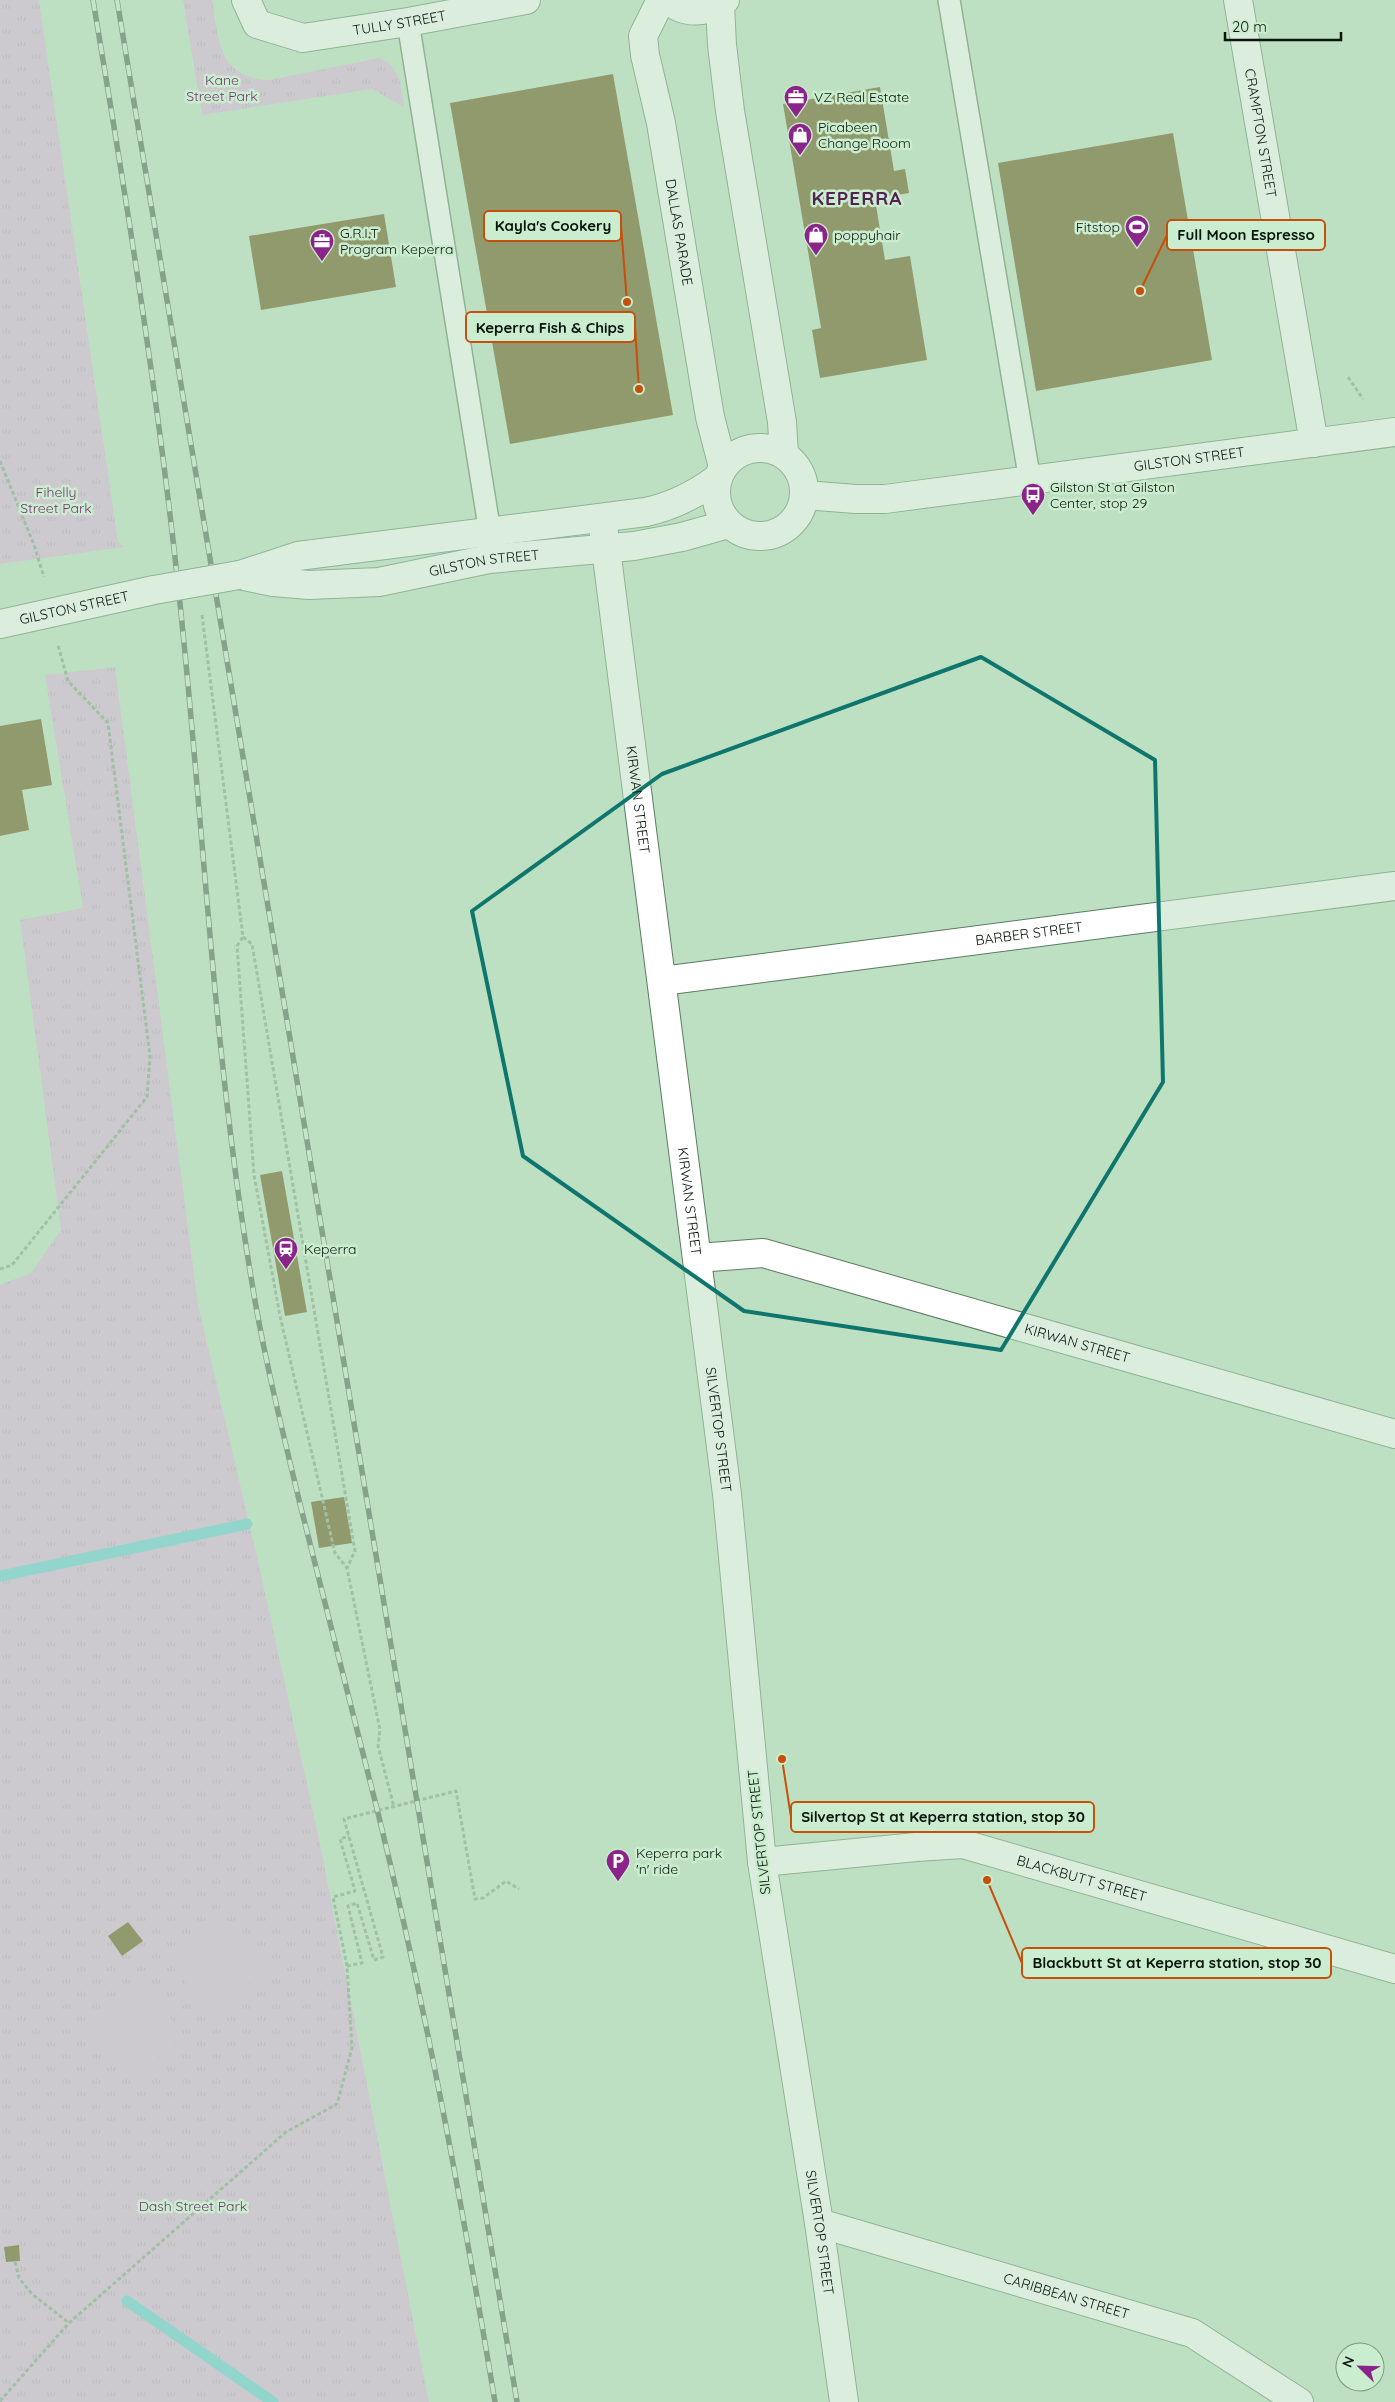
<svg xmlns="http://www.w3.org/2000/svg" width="1395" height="2402" font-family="Quicksand,sans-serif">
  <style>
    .park { fill: url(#park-tufts) }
    .pitch { fill: #deb0db }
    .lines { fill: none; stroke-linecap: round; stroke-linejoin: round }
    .stream { stroke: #5cc7d7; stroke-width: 11 }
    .building { fill: #5b4605 }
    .lane-casing { stroke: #5c7b60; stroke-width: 24 }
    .street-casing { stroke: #5c7b60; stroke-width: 30 }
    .secondary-casing { stroke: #5c7b60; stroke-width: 30 }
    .path { stroke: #7f9982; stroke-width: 3; stroke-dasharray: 4 2.5; stroke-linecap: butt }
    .lane { stroke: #fff; stroke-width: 21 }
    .street { stroke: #fff; stroke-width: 28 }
    .secondary { stroke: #fff; stroke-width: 28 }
    .rail-casing { stroke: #445747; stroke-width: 5.5 }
    .rail { stroke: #cbedcf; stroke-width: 4; stroke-dasharray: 11; stroke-linecap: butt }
    .secondary-bridge-casing { stroke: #5c7b60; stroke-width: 30; stroke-linecap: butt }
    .secondary-bridge { stroke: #fff; stroke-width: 28 }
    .marked { fill: none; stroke: #0f766e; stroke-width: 4; stroke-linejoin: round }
    .labels { text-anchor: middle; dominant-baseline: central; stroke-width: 5; stroke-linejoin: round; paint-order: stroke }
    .street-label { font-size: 14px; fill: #0a160c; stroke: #cbedcf }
    .park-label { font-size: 14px; fill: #783376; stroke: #cbedcf }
    .poi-label { font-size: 14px; fill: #0a160c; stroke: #cbedcf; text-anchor: start }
    .district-label { font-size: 19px; font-weight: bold; letter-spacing: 1px; fill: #532252; stroke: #cbedcf }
    .leader { fill: none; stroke: #c74f0c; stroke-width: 2 }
    .callout-dot { fill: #c74f0c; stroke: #cbedcf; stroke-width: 2 }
    .callout { fill: #cbedcf; stroke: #c74f0c; stroke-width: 2 }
    .callout-label { font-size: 15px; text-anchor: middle; font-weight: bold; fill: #0a160c }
  </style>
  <defs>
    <pattern id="park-tufts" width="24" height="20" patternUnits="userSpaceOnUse" patternTransform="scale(1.25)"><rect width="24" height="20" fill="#deb0db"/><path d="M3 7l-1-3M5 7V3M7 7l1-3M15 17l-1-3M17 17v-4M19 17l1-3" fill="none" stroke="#bd97bb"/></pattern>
  </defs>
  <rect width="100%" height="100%" fill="#bee0c2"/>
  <g class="park">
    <polygon points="0,0 39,0 118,542 125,547 0,564"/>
    <path d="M183 0H212C219 40 218 78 269 80L379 58C401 66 401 87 404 107L372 89 202 115Z"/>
    <polygon points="115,667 198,1304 258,1561 319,1839 429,2402 0,2402 0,1285 31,1273 61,1230 20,920 83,908 45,675"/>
  </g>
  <g class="pitch">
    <polygon points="222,1917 266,1969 212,2014 169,1962"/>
    <polygon points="142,1984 185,2036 132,2081 88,2028"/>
  </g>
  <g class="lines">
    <g class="stream">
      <polyline points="0,1576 247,1524"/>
      <polyline points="127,2301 273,2402"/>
    </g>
  </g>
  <g class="building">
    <polygon points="613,74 673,415 510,444 450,103"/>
    <polygon points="880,87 894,171 905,169 909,193 875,199 885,260 910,256 927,360 820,378 812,330 821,328 783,104"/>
    <polygon points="1173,133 1212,360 1036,391 998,163"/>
    <polygon points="384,214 396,287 261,310 249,236"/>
    <polygon points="41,719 52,785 22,790 29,830 0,836 0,726"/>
    <polygon points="282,1171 307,1312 285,1316 260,1175"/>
    <polygon points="344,1497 352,1543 319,1548 311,1502"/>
    <polygon points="128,1922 143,1941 122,1956 108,1936"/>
    <polygon points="19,2245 20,2261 6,2262 4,2247"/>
  </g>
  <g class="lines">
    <defs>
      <g id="lane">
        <polyline points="949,0 1030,481"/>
        <polyline points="408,22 492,545"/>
      </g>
      <g id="street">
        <path id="s1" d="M246 0 257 24 303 38 408 22 526 0"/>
        <path id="s2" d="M661 0 643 36 645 55 661 123 710 417 723 467"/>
        <path d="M669 0C684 15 710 13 725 0"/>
        <path id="s3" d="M1238 0 1314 443"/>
        <polyline points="720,5 722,45 730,111 782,422 784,454"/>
        <path id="s4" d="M662 981 1395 886"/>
        <path id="s5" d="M698 1258 763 1253 1395 1434"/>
        <path id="s6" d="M762 1862 819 2223 844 2402"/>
        <path id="s7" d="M819 2223 1192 2333 1299 2402"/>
      </g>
      <g id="secondary">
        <circle cx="760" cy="492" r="44"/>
        <path id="s8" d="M804 495 856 499H885L1395 432"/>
        <path id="s9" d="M602 518 727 1494 762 1862 916 1847 963 1844 1395 1969"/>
        <path id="s10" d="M239 575 273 582 309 585 379 582 489 559 634 546 682 537 728 524"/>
        <path d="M240 575 298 556 646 512C673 506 695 495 718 478"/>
        <path id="s11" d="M0 624 154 590"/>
      </g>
    </defs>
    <use href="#lane" class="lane-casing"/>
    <use href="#street" class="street-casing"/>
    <use href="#secondary" class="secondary-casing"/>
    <g class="path">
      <polyline points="1348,377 1363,399"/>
      <polyline points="0,461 34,545 44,577"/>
      <polyline points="202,615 243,937 237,946 254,1175 280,1316 335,1553 347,1568 380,1730 378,1746 394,1807"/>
      <polyline points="243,937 252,944 355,1551 347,1568"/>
      <polyline points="0,1269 12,1265 147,1097 150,1056 108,723 68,681 58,645"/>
      <polyline points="347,1966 333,1897 355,1891 340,1839 349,1836"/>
      <polyline points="15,2262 19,2278 32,2294 69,2323"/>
      <polyline points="0,2401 69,2323 286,2132 337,2104 352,2048 347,1966 362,1963 348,1906 357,1903 374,1960 383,1957 344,1819 456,1791 475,1899 483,1898 506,1881 519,1889"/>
    </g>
    <use href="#lane" class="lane"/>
    <use href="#street" class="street"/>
    <use href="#secondary" class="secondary"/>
    <defs>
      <g id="rail">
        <path d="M93 0C129 214 163 427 184 643 205 854 216 1067 251 1277 263 1353 282 1429 300 1504 326 1607 352 1710 378 1813 426 2008 462 2204 495 2402"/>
        <polyline points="117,0 517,2402"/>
      </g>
    </defs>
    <use href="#rail" class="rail-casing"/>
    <use href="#rail" class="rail"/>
    <defs>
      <polyline id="secondary-bridge" points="154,590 239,575"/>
    </defs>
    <use href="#secondary-bridge" class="secondary-bridge-casing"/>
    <use href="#secondary-bridge" class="secondary-bridge"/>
  </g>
  <path d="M0 0H1395V2402H0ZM981 657 1155 760 1163 1082 1001 1350 744 1311 523 1156 472 911 662 774Z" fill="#bee0c2" fill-opacity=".55" fill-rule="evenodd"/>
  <path class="marked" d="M981 657 1155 760 1163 1082 1001 1350 744 1311 523 1156 472 911 662 774Z"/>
  <defs>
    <symbol id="office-pin" viewBox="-11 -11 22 30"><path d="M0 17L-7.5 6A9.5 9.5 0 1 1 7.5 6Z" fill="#8b248a" stroke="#cbedcf"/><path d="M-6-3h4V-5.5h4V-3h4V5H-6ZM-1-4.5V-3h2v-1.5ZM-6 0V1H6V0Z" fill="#fff"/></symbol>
    <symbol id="shop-pin" viewBox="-11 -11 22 30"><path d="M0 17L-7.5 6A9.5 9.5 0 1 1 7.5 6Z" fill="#8b248a" stroke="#cbedcf"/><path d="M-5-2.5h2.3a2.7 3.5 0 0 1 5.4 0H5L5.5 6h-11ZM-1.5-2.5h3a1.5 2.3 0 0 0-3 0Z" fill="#fff"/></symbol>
    <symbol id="stadium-pin" viewBox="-11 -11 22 30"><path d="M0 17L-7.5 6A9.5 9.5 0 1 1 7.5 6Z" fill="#8b248a" stroke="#cbedcf"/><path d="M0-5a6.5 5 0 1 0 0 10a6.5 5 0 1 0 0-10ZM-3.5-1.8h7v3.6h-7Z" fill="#fff"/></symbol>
    <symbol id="bus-pin" viewBox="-11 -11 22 30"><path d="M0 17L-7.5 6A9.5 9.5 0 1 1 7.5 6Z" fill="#8b248a" stroke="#cbedcf"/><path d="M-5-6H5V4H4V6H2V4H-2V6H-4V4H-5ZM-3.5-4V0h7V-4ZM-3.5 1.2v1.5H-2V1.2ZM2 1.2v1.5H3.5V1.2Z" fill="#fff"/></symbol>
    <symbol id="station-pin" viewBox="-11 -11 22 30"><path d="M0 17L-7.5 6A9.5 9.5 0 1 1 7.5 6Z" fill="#8b248a" stroke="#cbedcf"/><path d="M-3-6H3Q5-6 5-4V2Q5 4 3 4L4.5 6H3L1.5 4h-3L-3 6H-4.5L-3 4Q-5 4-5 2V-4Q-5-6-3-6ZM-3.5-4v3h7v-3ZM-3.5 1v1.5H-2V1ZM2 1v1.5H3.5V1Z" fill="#fff"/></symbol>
    <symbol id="parking-pin" viewBox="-11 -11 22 30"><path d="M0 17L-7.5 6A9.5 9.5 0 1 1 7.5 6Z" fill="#8b248a" stroke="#cbedcf"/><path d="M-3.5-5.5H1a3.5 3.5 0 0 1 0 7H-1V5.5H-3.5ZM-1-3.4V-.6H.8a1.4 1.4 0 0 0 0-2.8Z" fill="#fff"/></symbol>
  </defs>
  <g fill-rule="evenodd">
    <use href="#office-pin" x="782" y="83" width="28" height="38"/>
    <use href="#shop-pin" x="786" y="121" width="28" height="38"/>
    <use href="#stadium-pin" x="1123" y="213" width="28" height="38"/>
    <use href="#shop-pin" x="802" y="221" width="28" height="38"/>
    <use href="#office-pin" x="308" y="227" width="28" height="38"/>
    <use href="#bus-pin" x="1019" y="481" width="28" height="38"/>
    <use href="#station-pin" x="272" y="1235" width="28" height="38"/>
    <use href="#parking-pin" x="604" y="1847" width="28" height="38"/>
  </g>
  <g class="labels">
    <g class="street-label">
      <text stroke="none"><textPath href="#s1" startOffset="172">TULLY STREET</textPath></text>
      <text stroke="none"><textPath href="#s3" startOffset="135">CRAMPTON STREET</textPath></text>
      <text stroke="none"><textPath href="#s2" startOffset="240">DALLAS PARADE</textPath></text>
      <text stroke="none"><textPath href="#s8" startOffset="388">GILSTON STREET</textPath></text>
      <text stroke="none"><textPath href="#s10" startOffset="248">GILSTON STREET</textPath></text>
      <text stroke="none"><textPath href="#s11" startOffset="76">GILSTON STREET</textPath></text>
      <text stroke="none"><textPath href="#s9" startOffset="284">KIRWAN STREET</textPath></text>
      <text stroke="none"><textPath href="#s4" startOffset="370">BARBER STREET</textPath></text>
      <text stroke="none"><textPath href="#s9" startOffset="689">KIRWAN STREET</textPath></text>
      <text stroke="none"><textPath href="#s5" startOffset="392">KIRWAN STREET</textPath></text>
      <text stroke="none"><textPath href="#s9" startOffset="919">SILVERTOP STREET</textPath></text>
      <text transform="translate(759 1832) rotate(-96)">SILVERTOP STREET</text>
      <text stroke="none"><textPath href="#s9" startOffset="1679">BLACKBUTT STREET</textPath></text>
      <text stroke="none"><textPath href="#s6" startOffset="375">SILVERTOP STREET</textPath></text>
      <text stroke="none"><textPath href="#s7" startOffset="258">CARIBBEAN STREET</textPath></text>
    </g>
    <g class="park-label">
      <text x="222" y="80">Kane<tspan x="222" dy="16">Street Park</tspan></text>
      <text x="56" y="492">Fihelly<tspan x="56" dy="16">Street Park</tspan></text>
      <text x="193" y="2206">Dash Street Park</text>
    </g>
    <g class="poi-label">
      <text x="814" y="97">VZ Real Estate</text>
      <text x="818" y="127">Picabeen<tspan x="818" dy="16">Change Room</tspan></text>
      <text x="1120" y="227" text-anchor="end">Fitstop</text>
      <text x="340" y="233">G.R.I.T<tspan x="340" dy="16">Program Keperra</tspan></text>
      <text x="834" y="235">poppyhair</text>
      <text x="1050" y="487">Gilston St at Gilston<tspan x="1050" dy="16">Center, stop 29</tspan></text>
      <text x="304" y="1249">Keperra</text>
      <text x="636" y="1853">Keperra park<tspan x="636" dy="16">'n' ride</tspan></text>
    </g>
    <g class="district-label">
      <text x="857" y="198">KEPERRA</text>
    </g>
  </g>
  <path class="leader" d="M627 302L621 226M1140 291L1167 235M639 389L635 327M782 1759L791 1817M987 1880L1022 1963"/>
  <g class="callout-dot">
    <circle cx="627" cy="302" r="5"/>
    <circle cx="1140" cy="291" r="5"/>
    <circle cx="639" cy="389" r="5"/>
    <circle cx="782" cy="1759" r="5"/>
    <circle cx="987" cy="1880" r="5"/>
  </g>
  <g class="callout">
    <rect x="484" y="211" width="137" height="30" rx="5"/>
    <rect x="1167" y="220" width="158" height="30" rx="5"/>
    <rect x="466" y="312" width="169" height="30" rx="5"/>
    <rect x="791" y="1802" width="303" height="30" rx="5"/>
    <rect x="1022" y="1948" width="309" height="30" rx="5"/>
  </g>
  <g class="callout-label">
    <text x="553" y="231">Kayla's Cookery</text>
    <text x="1246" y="240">Full Moon Espresso</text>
    <text x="550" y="333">Keperra Fish &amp; Chips</text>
    <text x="943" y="1822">Silvertop St at Keperra station, stop 30</text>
    <text x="1177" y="1968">Blackbutt St at Keperra station, stop 30</text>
  </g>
  <g transform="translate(1360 2367) rotate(293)"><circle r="24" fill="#cbedcf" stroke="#7e9781"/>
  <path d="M0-4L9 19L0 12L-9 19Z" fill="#8b248a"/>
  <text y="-8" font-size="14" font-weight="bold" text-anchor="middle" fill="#0a160c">N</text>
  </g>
  <path d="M1225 32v8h116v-8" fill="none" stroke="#0a160c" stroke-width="2.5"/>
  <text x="1232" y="32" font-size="15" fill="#0a160c" stroke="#cbedcf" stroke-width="4" paint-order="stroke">20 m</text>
</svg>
